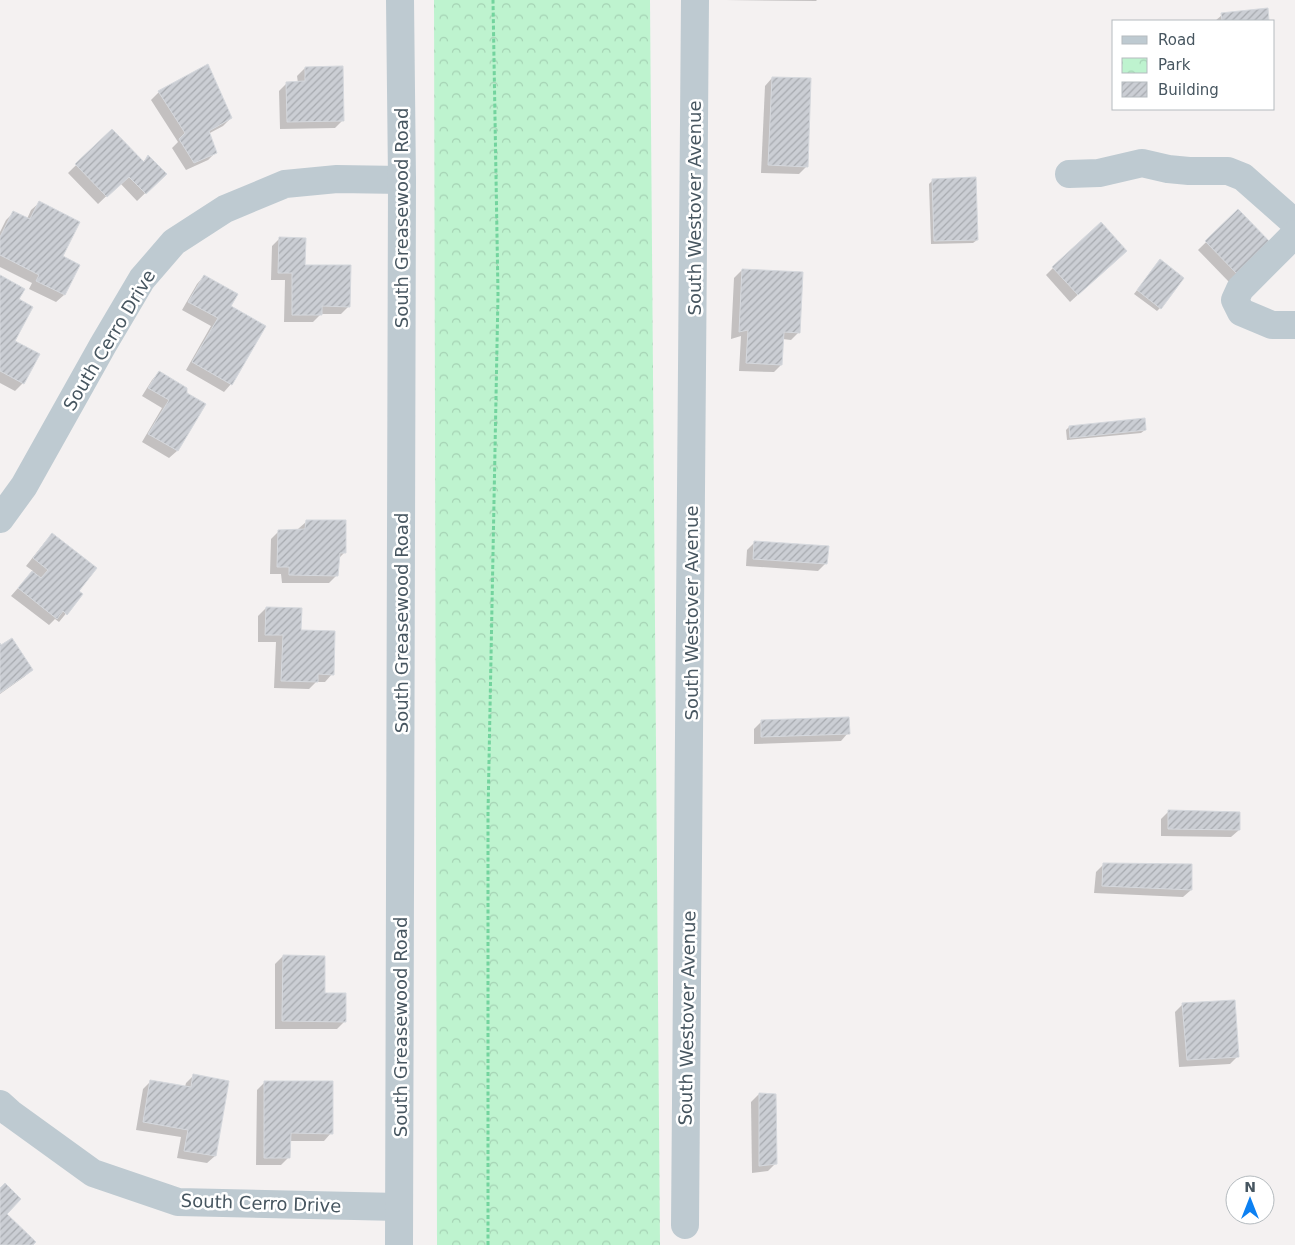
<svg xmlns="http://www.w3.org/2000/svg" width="1295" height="1245" font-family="'DejaVu Sans',sans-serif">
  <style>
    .park { fill: url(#park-crowns) }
    .shadow { fill: #0003 }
    .building { fill: url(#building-hatch); stroke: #d5d8dd }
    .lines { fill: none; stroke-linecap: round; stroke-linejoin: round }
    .path { stroke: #73d49e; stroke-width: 3; stroke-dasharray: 4 2.5; stroke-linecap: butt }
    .minor { stroke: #becad1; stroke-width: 28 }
    .labels { text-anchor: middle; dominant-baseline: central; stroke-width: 5; stroke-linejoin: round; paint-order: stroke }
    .street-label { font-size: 18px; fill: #475660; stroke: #fff }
  </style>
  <defs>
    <pattern id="park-crowns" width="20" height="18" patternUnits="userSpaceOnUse" patternTransform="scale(1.25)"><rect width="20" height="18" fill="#bef3cf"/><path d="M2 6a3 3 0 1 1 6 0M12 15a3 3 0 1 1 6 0" fill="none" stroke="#a5d2b4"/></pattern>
    <pattern id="building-hatch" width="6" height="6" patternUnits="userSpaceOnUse" patternTransform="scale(1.25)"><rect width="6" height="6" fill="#cbced4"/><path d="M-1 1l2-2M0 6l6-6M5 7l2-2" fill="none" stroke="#a7aaaf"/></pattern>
  </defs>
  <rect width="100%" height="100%" fill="#f4f1f1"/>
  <polygon class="park" points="434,0 650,0 660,1245 437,1245"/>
  <g class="shadow">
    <polygon points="725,0 817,0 816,1"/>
    <polygon points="1267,10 1268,21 1215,21 1222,15"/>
    <polygon points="305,68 343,120 335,128 280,129 279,91 287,83 298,83 297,76"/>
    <polygon points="772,78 807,166 799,174 761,173 765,86"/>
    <polygon points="159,92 231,118 223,126 208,134 215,153 208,160 186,170 172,148 178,142 151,100"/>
    <polygon points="112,130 143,162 148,157 165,174 137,201 120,183 98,204 68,173"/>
    <polygon points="933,180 977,240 973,243 931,244 929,184"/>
    <polygon points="39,203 61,257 79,266 64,295 56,302 29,289 32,283 0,267 0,232 6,220 13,213 27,219 31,210"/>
    <polygon points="1238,211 1270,244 1230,283 1198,250"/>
    <polygon points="279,239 304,266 349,306 341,314 321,314 313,322 284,322 285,280 271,280 272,246"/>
    <polygon points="1118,258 1070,302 1046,275 1053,268"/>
    <polygon points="1157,264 1160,308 1157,311 1134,294"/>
    <polygon points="742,270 799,332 791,340 783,339 781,365 774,372 739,371 741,336 731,339 734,278"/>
    <polygon points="204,276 229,307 231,384 224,392 186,370 211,326 182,310 197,284"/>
    <polygon points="0,277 17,300 13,341 39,355 23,383 15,391 0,383"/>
    <polygon points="159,372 186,394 204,405 177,451 169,458 142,442 162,408 142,396 152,380"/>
    <polygon points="1069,427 1145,430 1141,433 1067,440 1066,430"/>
    <polygon points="306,522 344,553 338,559 337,575 329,583 282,583 281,574 270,574 271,539 279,531 298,529"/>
    <polygon points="45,542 77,591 82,594 59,622 55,619 49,625 11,596 33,571 26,566"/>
    <polygon points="755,542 826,563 818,571 746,566 747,550"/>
    <polygon points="266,608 300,631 332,674 325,682 316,682 309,689 274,688 276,642 258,642 258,616"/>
    <polygon points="0,646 32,670 24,677 0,694"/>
    <polygon points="761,722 848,733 841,741 754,744 754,729"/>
    <polygon points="1169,811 1239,830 1231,837 1161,836 1161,819"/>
    <polygon points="1104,864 1191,890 1183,897 1094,893 1096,872"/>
    <polygon points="283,956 323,995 345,1021 337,1029 275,1029 275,964"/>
    <polygon points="1183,1004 1238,1056 1230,1064 1179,1067 1175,1012"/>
    <polygon points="193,1076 215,1156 207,1163 177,1158 181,1137 136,1130 143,1089 151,1081 185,1087 186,1083"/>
    <polygon points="265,1082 331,1133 324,1141 289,1141 289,1157 281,1165 256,1165 257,1090"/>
    <polygon points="759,1094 776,1163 768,1171 752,1173 751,1102"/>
  </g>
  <g class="building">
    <polygon points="1268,8 1269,21 1222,21 1221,13"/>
    <polygon points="208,64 232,118 209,131 217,153 194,163 179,139 185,133 158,91"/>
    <polygon points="343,66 344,121 287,122 286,82 305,81 305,67"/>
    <polygon points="772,77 811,78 808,167 768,165"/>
    <polygon points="112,129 144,162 148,155 167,174 146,194 129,177 107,197 75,164"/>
    <polygon points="976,177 978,240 934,241 932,179"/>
    <polygon points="39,201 80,222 63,256 80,265 65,295 36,281 39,275 0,255 0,237 13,211 30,219"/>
    <polygon points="1238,209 1272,244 1239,276 1205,241"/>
    <polygon points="1101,222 1127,251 1078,295 1052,267"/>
    <polygon points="279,237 306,238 305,265 351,265 350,307 322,306 322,315 292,315 292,273 278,273"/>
    <polygon points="1160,259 1184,278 1161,309 1137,290"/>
    <polygon points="742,269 803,272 800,333 784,332 782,365 746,363 748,330 739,332"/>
    <polygon points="0,275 25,289 19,299 33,307 15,341 40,354 24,384 0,371"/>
    <polygon points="204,275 238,294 231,306 266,326 232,385 192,362 218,318 188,302"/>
    <polygon points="159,371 187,388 187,393 206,404 178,451 148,434 169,400 148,388"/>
    <polygon points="1145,418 1146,430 1070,438 1069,426"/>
    <polygon points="306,520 346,520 346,553 340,553 338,576 289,575 289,567 277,567 278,530 305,529"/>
    <polygon points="52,533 97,568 79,591 83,594 67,615 63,611 57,619 18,588 32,571 41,578 48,570 33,558"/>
    <polygon points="754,541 829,546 827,564 753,559"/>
    <polygon points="266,607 302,608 301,630 335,631 334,675 318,674 318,682 281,681 283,635 265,635"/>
    <polygon points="12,638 33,670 0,693 0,643 1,645"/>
    <polygon points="849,717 850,734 761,737 761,720"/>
    <polygon points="1168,810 1240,812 1240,830 1168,829"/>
    <polygon points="1103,863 1192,864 1192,890 1102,886"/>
    <polygon points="283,955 325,956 325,993 346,993 346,1022 282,1021"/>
    <polygon points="1235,1000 1239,1057 1187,1060 1182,1003"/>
    <polygon points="193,1074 229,1081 216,1156 184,1151 188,1130 143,1122 150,1080 191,1087"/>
    <polygon points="264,1081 333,1081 333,1134 291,1133 290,1158 264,1158"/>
    <polygon points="759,1093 776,1094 777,1164 759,1166"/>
    <polygon points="5,1183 21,1199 7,1214 36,1242 33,1245 0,1245 0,1188"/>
  </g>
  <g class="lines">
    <polyline class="path" points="488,1245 488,813 498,294 493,0"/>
    <g class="minor">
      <polyline points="1069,174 1099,173 1142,163 1168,169 1189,171 1228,171 1243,177 1295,223"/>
      <polyline points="1295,234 1240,289 1235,300 1241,312 1272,325 1295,325"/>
      <polyline points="0,519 24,486 103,345 142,279 174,242 225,209 285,184 337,179 402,180"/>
      <polyline points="0,1104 10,1113 93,1173 178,1202 399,1207"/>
      <polyline points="685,1225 695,0"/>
      <polyline points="399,1245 402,180 400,0"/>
    </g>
  </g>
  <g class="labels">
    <g class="street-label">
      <text transform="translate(694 208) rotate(-90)">South Westover Avenue</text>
      <text transform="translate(401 218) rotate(-90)">South Greasewood Road</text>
      <text transform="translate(109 340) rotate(-59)">South Cerro Drive</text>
      <text transform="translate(691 613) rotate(-90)">South Westover Avenue</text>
      <text transform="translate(401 623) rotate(-90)">South Greasewood Road</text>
      <text transform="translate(687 1018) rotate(-89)">South Westover Avenue</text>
      <text transform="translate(400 1027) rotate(-90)">South Greasewood Road</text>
      <text transform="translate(261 1203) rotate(2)">South Cerro Drive</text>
    </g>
  </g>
  <rect x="1112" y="20" width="162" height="90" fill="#ffffff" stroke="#b5bbbf"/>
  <rect x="1122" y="36" width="25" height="8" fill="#becad1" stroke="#b5bbbf"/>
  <text x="1158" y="45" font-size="15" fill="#475660">Road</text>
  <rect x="1122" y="58" width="25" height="15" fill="url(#park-crowns)" stroke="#b5bbbf"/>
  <text x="1158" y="70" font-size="15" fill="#475660">Park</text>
  <rect x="1122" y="82" width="25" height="15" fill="url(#building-hatch)" stroke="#b5bbbf"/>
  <text x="1158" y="95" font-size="15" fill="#475660">Building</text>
  <g transform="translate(1250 1200)"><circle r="24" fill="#ffffff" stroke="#b5bbbf"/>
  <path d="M0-4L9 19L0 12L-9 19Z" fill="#0c80f2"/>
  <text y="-8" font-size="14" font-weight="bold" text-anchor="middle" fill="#475660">N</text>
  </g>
</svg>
